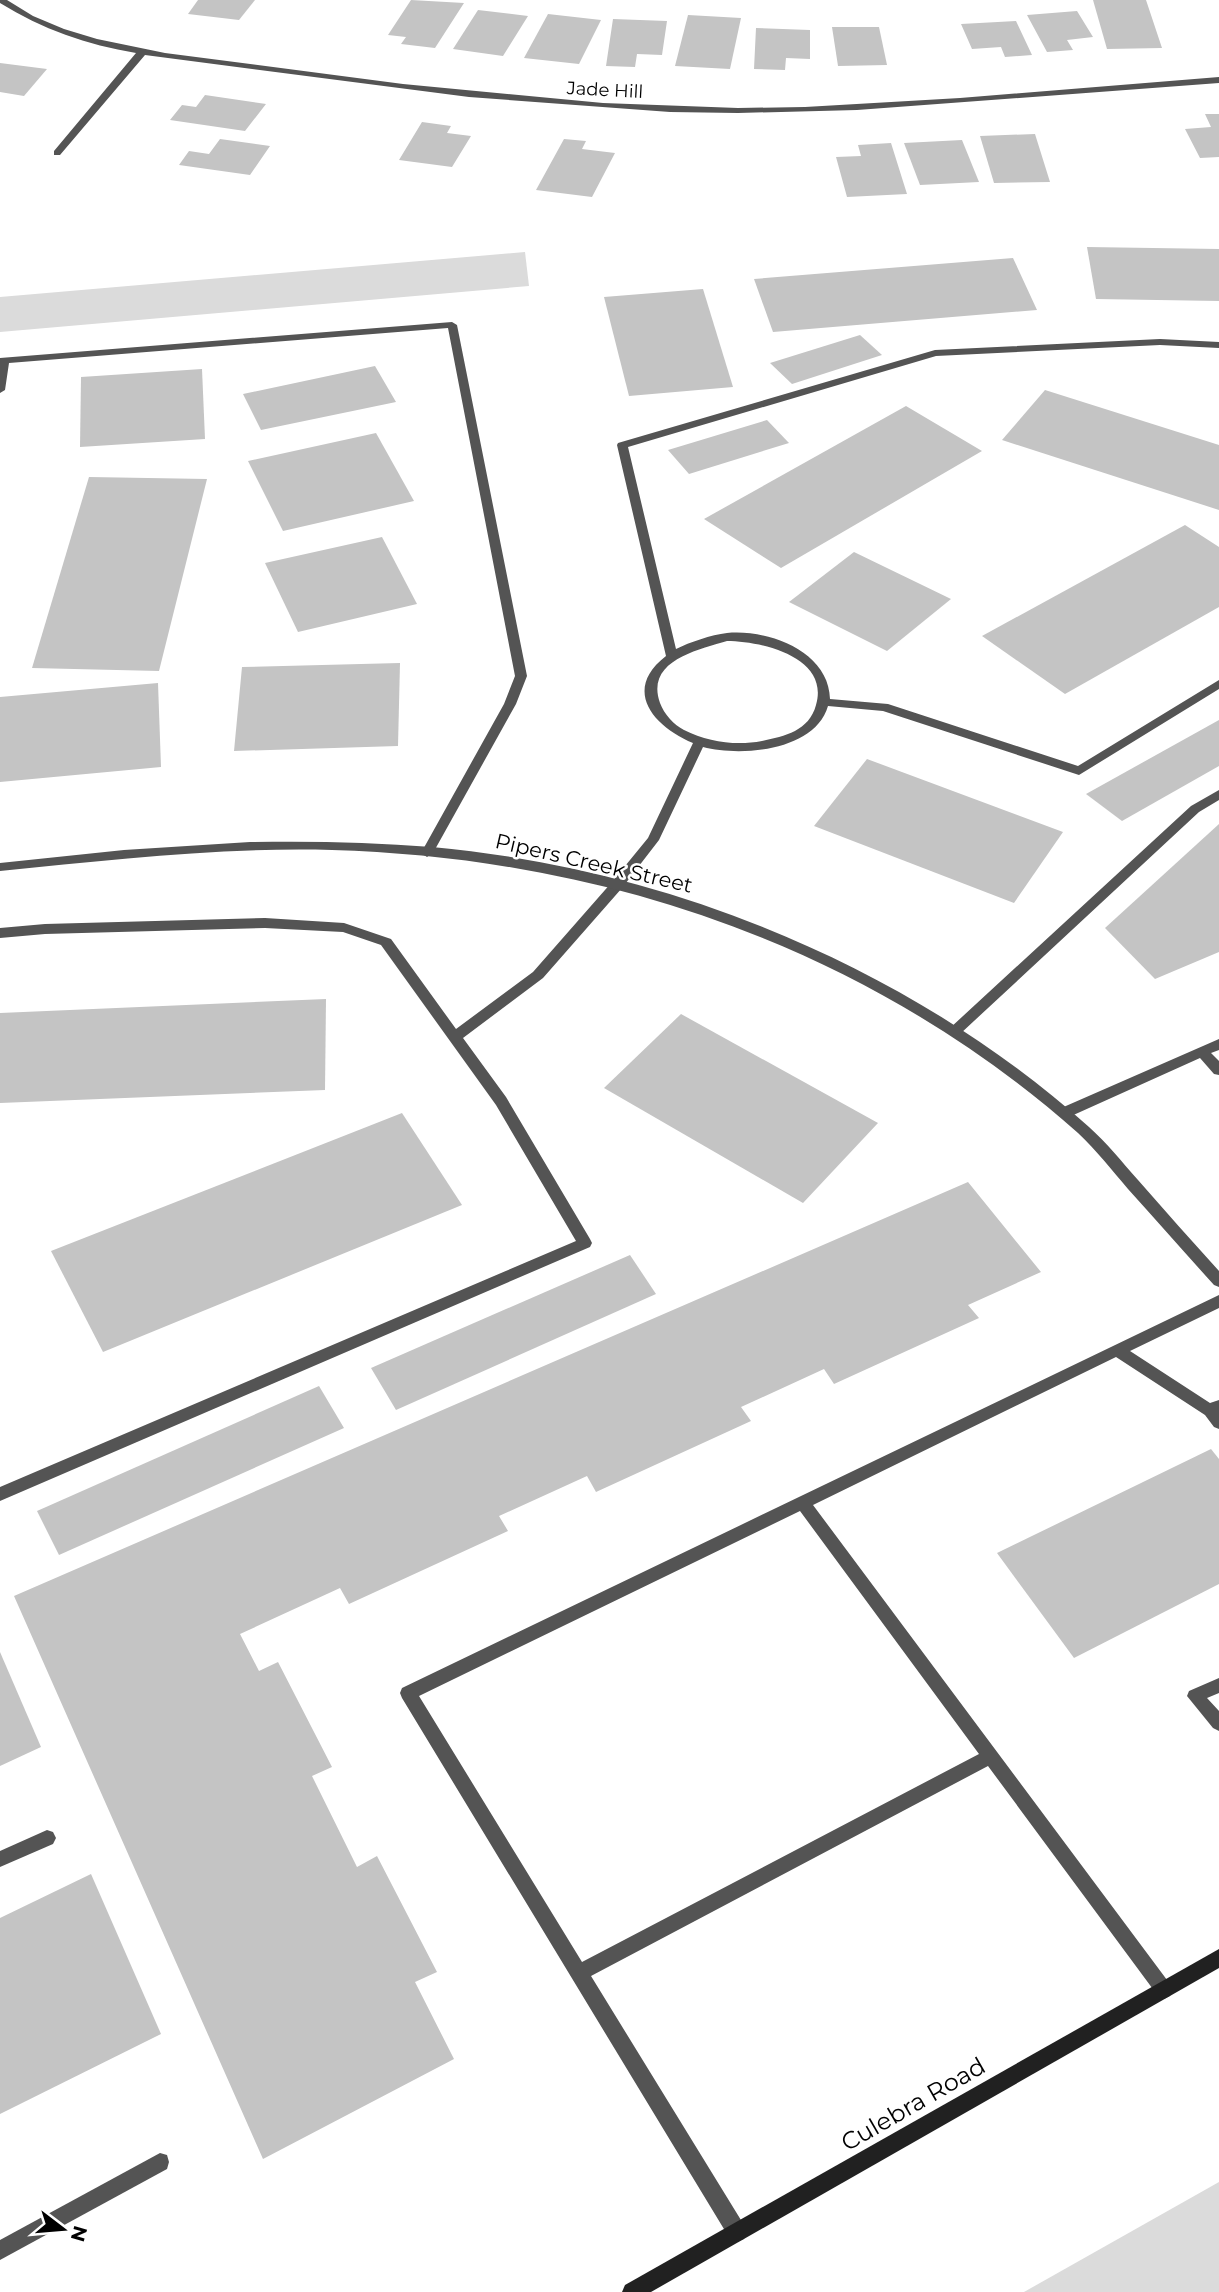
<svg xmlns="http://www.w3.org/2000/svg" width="1219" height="2292" font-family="Montserrat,sans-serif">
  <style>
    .green { fill: #dbdbdb }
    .building { fill: #c4c4c4 }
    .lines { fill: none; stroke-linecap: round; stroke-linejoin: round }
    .service { fill: #545454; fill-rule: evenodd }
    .minor { fill: #545454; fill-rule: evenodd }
    .secondary { fill: #212121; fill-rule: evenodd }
    .labels { text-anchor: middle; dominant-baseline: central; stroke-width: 5; stroke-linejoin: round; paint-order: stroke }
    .far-street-label { font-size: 18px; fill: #000; stroke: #fff }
    .street-label { font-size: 21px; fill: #000; stroke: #fff }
    .near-street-label { font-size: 24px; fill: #000; stroke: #fff }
  </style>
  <rect width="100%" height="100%" fill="#fff"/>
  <g class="green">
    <polygon points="525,252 529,286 0,332 0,297"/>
    <polygon points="1219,2182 1219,2292 1024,2292"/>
  </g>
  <g class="building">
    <polygon points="198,0 255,0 239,20 188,14"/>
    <polygon points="411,0 464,3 435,48 401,44 406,37 388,35"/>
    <polygon points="1093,0 1146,0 1162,48 1107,49"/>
    <polygon points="478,10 528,16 503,56 453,49"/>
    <polygon points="1077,11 1093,37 1067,40 1073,50 1047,52 1027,15"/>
    <polygon points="548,14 601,20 579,64 524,58"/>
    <polygon points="688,15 741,18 730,69 675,66"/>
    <polygon points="613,19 667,21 662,55 637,54 635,67 606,66"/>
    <polygon points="1016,21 1032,55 1005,57 1001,47 972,49 961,24"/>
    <polygon points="832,27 879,27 887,65 838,66"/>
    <polygon points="756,28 810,30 810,59 786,58 785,70 754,69"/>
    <polygon points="0,63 47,69 24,96 0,92"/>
    <polygon points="205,95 266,104 245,131 170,120 182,105 196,107"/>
    <polygon points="1205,114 1219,114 1219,157 1200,158 1185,129 1211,127"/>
    <polygon points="422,122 451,126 447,133 471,136 452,167 399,160"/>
    <polygon points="1035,134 1050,182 994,183 980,136"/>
    <polygon points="220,139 270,146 250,175 179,165 189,151 209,154"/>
    <polygon points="564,139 586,141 582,149 615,153 592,197 536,190"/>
    <polygon points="962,140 979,182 920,185 904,143"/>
    <polygon points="891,143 907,194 847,197 836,157 861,156 858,145"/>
    <polygon points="1087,247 1219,249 1219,301 1096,299"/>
    <polygon points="1013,258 1037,310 773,332 754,279"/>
    <polygon points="703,289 733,387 629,396 604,297"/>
    <polygon points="860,335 882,355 792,384 770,363"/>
    <polygon points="375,366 396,402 261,430 243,394"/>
    <polygon points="202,369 205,439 80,447 81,377"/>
    <polygon points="1045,390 1219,445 1219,510 1002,440"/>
    <polygon points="906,406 982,451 781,568 704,519"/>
    <polygon points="767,420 789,443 689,474 668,450"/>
    <polygon points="376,433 414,501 283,531 248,461"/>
    <polygon points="89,477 207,479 159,671 32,668"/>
    <polygon points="1185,525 1219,547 1219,607 1065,694 982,636"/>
    <polygon points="382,537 417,604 298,632 265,563"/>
    <polygon points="854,552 951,599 887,651 789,602"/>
    <polygon points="400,663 398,746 234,751 242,667"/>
    <polygon points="158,683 161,767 0,782 0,697"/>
    <polygon points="1219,720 1219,766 1122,821 1086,794"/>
    <polygon points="867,759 1063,832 1014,903 814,826"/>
    <polygon points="1219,824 1219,952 1155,979 1105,928"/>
    <polygon points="326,999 325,1090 0,1103 0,1013"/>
    <polygon points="681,1014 878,1123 803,1203 604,1088"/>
    <polygon points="402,1113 462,1205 103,1352 51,1251"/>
    <polygon points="968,1182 1041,1272 968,1305 979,1318 834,1384 824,1369 741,1407 751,1421 596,1492 587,1476 499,1516 508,1531 349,1604 340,1588 240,1634 259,1671 278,1662 332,1767 312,1776 357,1867 377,1856 437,1972 415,1982 454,2059 263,2159 14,1596"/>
    <polygon points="630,1255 656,1294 396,1410 371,1368"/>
    <polygon points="319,1386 344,1428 59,1555 37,1511"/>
    <polygon points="1211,1449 1219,1459 1219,1584 1074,1658 997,1553"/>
    <polygon points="0,1652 41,1747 0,1766"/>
    <polygon points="91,1874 161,2034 0,2114 0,1918"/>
  </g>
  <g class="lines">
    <g class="service">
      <polygon points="452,322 457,325 527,676 516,704 433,853 427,857 421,853 504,704 515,676 448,328 9,363 5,390 0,393 0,358"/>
      <path d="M1160 339 1219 342V348L1160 345 936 356 628 447 676 649C690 642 711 635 727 633 768 629 829 651 830 699L888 704 1078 766 1219 680V689L1079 775 883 711 828 706C815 751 741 757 703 747L659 840 622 888 543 978 463 1038 506 1097 590 1239 592 1243 590 1247 0 1501V1487L576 1241 496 1105 381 945 343 932 265 928 45 934 0 938V928L45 924 265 918 344 923 391 939 456 1029 533 972 612 882 648 838 693 743C653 726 622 690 666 656L617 445 618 443 935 350ZM727 641C761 641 830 657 816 705 809 731 785 736 762 741 736 746 708 742 684 730 674 725 664 714 660 703 645 661 697 650 727 641Z"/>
      <polygon points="1219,790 1219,800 1199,812 960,1034 950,1034 948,1031 950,1028 1191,806"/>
      <polygon points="1219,1039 1219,1050 1211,1053 1219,1061 1219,1075 1214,1074 1200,1058 1069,1117 1064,1118 1057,1113 1059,1109"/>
      <path d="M1219 1295V1308L1130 1351 1210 1403 1219 1400V1429L1214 1427 1205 1415 1116 1357 813 1505 1170 1984 1173 1990 1170 1996 1164 1999 1158 1996 988 1766 591 1976 744 2225 747 2232 744 2239 737 2242 730 2239 402 1698 400 1693 402 1688ZM800 1511 979 1754 582 1962 419 1696Z"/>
      <polygon points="1219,1678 1219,1693 1207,1698 1219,1711 1219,1731 1213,1728 1187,1696 1189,1691"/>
      <polygon points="47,1830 53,1832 56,1838 53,1844 0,1867 0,1851"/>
      <polygon points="160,2153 167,2155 169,2162 167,2169 0,2260 0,2240"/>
    </g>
    <g class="minor">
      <path d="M0 0H7L33 16 64 29 97 39 165 53 403 84 603 103 738 108 805 107 960 98 1219 77V83L857 110 738 113 670 112 469 97 145 55 60 155H54V151L136 53C87 45 42 29 0 3Z"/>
      <path d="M250 842C311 841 372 842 432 847 671 869 910 967 1089 1127 1107 1143 1122 1162 1138 1180 1165 1211 1192 1241 1219 1271V1287L1214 1285C1185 1253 1157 1221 1128 1189 1112 1170 1096 1150 1078 1133 870 949 608 858 332 850 221 847 110 860 0 871V863L124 850Z"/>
    </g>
    <polygon class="secondary" points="1219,1949 1219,1968 651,2292 622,2292 625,2285"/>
  </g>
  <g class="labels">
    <g class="far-street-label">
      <text transform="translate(605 90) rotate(3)">Jade Hill</text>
    </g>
    <g class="street-label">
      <text transform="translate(594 863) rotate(13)">Pipers Creek Street</text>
    </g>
    <g class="near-street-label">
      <text transform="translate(913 2104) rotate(-30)">Culebra Road</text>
    </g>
  </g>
  <g transform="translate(63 2229) rotate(106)" stroke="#ffffff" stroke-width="5" paint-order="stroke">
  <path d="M0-5L12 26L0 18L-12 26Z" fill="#000000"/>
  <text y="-10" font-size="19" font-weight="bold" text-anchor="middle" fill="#000000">N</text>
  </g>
</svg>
